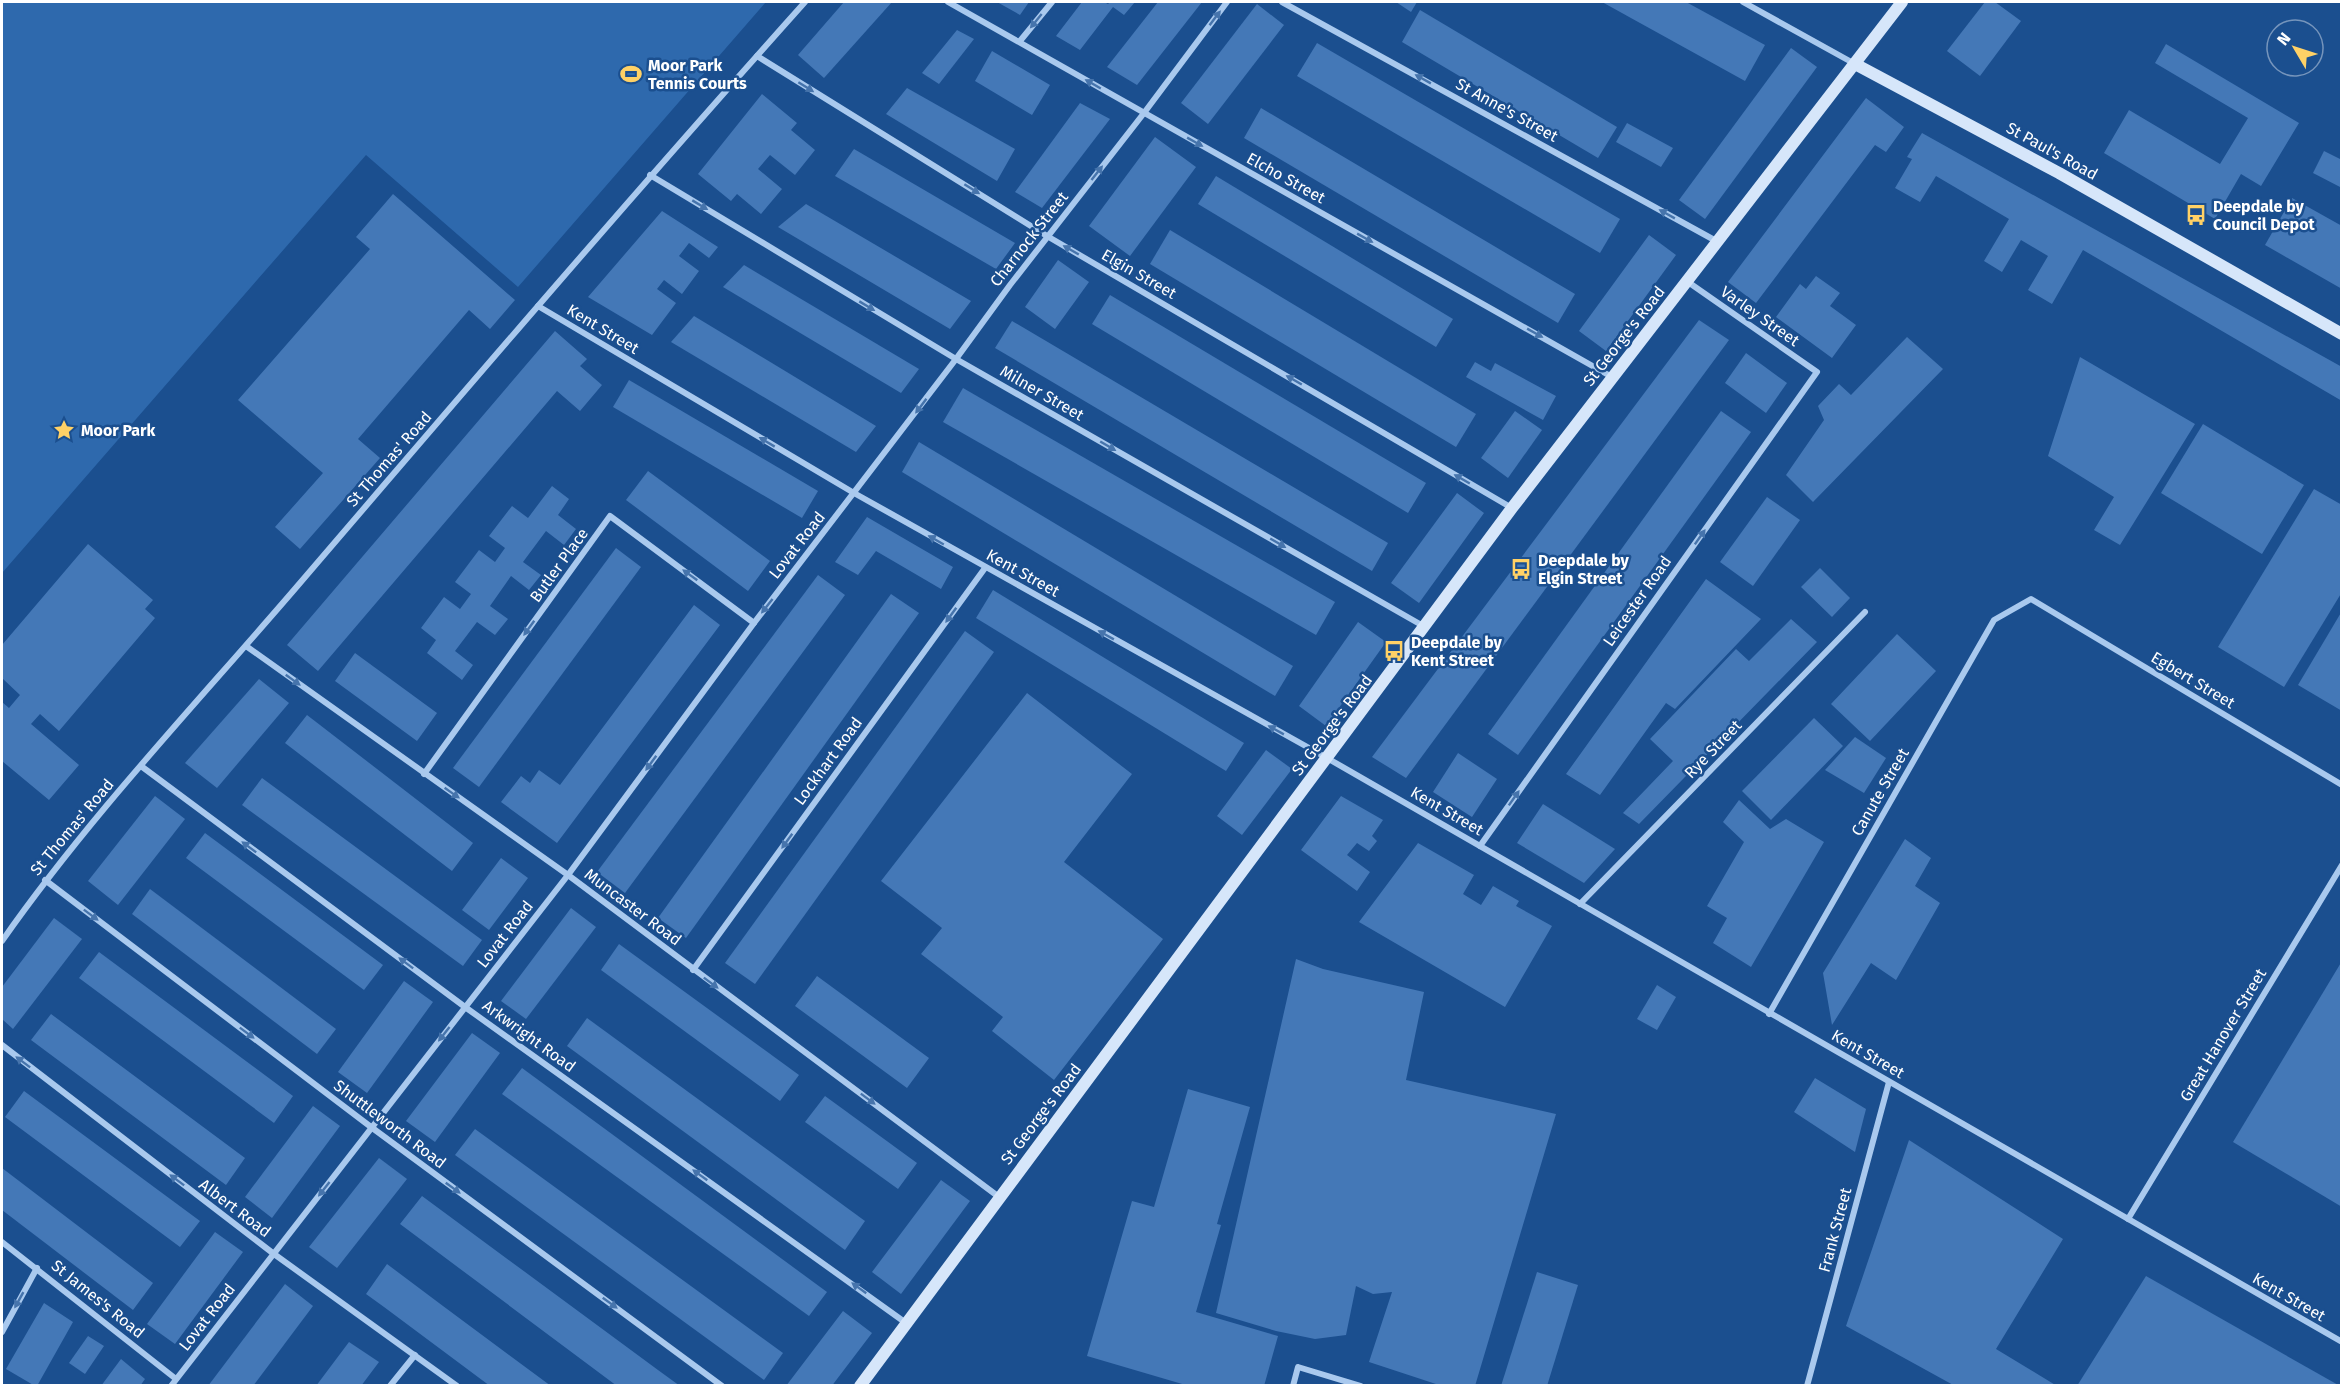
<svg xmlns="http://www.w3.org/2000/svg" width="2343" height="1387" font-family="'Fira Sans',sans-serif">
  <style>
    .green { fill: #2e69ad }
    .building { fill: #4478b7 }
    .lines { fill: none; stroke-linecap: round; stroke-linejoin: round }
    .street { stroke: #a9c9ee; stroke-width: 6 }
    .secondary { stroke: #d6e6fa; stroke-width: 12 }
    .oneway { fill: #4674ac }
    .labels { text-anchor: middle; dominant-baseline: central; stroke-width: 5; stroke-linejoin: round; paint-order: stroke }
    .poi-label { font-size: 16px; font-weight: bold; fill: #fff; stroke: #1b4f8f; text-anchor: start }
    .street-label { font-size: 16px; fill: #fff; stroke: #1b4f8f }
  </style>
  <rect width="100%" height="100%" fill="#1b4f8f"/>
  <polygon class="green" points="2,2 766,2 518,287 366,155 2,573"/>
  <g class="building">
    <polygon points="844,2 892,2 824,78 798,55"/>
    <polygon points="997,2 1029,2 1020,15"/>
    <polygon points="1082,2 1104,2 1108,4 1110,2 1135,2 1124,15 1113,7 1080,50 1056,36"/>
    <polygon points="1158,2 1202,2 1137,85 1107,67"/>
    <polygon points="1396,2 1417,2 1411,12"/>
    <polygon points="1602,2 1686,2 1765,45 1745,81"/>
    <polygon points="1985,2 1995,2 2021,21 1980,76 1947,51"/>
    <polygon points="1257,4 1284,25 1208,124 1181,103"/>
    <polygon points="1420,10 1617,127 1598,158 1402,42"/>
    <polygon points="957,30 974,39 939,84 922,73"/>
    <polygon points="1317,43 1620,219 1600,253 1297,76"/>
    <polygon points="2166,44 2299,123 2261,186 2241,174 2215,219 2104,153 2129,110 2220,164 2248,118 2155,63"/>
    <polygon points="1791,48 1817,67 1705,219 1679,200"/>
    <polygon points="992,51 1050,85 1032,115 975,81"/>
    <polygon points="907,88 1015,149 997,181 886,114"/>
    <polygon points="762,94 797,123 791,130 815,150 795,175 770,155 758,169 782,189 761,214 737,194 731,201 698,174"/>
    <polygon points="1866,98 1904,127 1886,152 1875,145 1756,303 1728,282"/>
    <polygon points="1080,103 1110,119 1042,208 1015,192"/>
    <polygon points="1261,108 1575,294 1558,323 1244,138"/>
    <polygon points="1627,123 1673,148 1661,167 1616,142"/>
    <polygon points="1922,133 2342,367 2342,401 2083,250 2052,304 2028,290 2048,256 2021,240 2002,272 1984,261 2009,219 1936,176 1920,202 1895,188 1912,159 1907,157"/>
    <polygon points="1155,137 1196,167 1130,256 1089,226"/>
    <polygon points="854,149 1015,243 996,269 835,176"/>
    <polygon points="2324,151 2342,160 2342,188 2313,173"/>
    <polygon points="1216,176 1453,319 1436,347 1198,204"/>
    <polygon points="393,194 515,300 490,329 469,310 358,439 380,458 300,549 275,527 323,473 238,400 370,249 356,237"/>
    <polygon points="2292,198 2342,226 2342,289 2265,245"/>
    <polygon points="806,204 971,301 950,329 778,227"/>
    <polygon points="662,211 718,247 709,258 689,243 679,256 699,271 682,294 664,280 657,289 676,303 652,335 588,297"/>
    <polygon points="1170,230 1476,414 1456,447 1150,264"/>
    <polygon points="1649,235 1676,255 1606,351 1579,331"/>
    <polygon points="1058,260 1089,282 1055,329 1025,307"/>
    <polygon points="744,265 919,369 901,393 723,287"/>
    <polygon points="1816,276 1840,293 1830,306 1856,325 1832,358 1776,317 1800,284 1806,289"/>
    <polygon points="1110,295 1426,483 1408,513 1092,324"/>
    <polygon points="694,316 876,426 856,452 671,342"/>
    <polygon points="1699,320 1729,340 1406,778 1372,757"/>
    <polygon points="1012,321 1388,543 1372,571 995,348"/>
    <polygon points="555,331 587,359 580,366 602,385 580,411 557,391 318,671 287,645"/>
    <polygon points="1907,337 1943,369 1813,502 1786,475 1824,420 1818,406 1839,384 1851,395"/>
    <polygon points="1746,353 1787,383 1766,413 1725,383"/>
    <polygon points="2080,357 2195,424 2120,545 2094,530 2114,497 2048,456"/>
    <polygon points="1475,362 1491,371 1495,363 1556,396 1543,420 1466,377"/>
    <polygon points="629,380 818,491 802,518 613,407"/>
    <polygon points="963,388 1335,602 1316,635 943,422"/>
    <polygon points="1515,411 1542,430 1508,478 1481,458"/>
    <polygon points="1721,411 1751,432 1518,755 1488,734"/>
    <polygon points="2203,424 2304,485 2262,554 2161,493"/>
    <polygon points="919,442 1293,666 1275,696 902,472"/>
    <polygon points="648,471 770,561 748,591 626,500"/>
    <polygon points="552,486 569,499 558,515 576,529 564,545 546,531 523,562 541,575 529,590 511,576 490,606 508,619 495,635 477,622 455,651 473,665 462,680 427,653 436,640 421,628 444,597 460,609 471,594 455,582 479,550 495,562 505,548 489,536 512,506 528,518"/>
    <polygon points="2314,489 2342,505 2342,592 2284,687 2218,647"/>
    <polygon points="1457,493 1484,513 1419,603 1391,583"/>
    <polygon points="1767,497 1800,520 1753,586 1720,562"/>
    <polygon points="867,517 953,567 941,589 876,551 858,575 835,562"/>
    <polygon points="88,544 153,600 145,609 155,618 59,731 40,714 31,724 79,765 49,800 2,761 2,702 9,708 20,695 2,678 2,645"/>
    <polygon points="616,548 641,567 479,787 453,768"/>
    <polygon points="1820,568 1850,598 1832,617 1801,587"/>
    <polygon points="818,575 845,595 625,893 597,872"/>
    <polygon points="1706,579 1761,619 1675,709 1666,703 1600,795 1566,774"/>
    <polygon points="993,590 1244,743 1226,771 976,618"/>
    <polygon points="891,594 919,613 686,938 658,918"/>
    <polygon points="694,605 720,625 557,843 501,802 521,776 530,783 539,770 560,785"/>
    <polygon points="2342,611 2342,711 2298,685"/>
    <polygon points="1791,619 1817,642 1639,824 1623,813 1673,761 1650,739 1736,649 1749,661"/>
    <polygon points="1358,622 1386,642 1326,726 1299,706"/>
    <polygon points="965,631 994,652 755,984 725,963"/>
    <polygon points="1897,634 1936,671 1870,741 1831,704"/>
    <polygon points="355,653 437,713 417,741 335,681"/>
    <polygon points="259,679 289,703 217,788 185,763"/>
    <polygon points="1027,693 1132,774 1064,862 1163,939 1054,1080 992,1031 1003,1017 921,954 942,928 881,881"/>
    <polygon points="307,715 473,843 452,871 285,743"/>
    <polygon points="1814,718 1843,746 1771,820 1742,791"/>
    <polygon points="1855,737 1886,758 1864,793 1825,770"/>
    <polygon points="1266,750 1292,769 1242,835 1217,816"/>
    <polygon points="1458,753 1497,779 1472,817 1433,792"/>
    <polygon points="262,778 482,940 463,966 242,805"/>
    <polygon points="155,796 185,819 118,905 88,881"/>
    <polygon points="1341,796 1383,820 1372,836 1377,841 1369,851 1357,843 1347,855 1370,872 1357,891 1301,850"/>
    <polygon points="1739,800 1770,829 1786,819 1824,842 1751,967 1713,943 1727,918 1707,906 1744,842 1723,822"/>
    <polygon points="1543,804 1615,849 1584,883 1517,843"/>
    <polygon points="205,833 383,965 364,990 186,858"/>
    <polygon points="1905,839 1931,858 1915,886 1940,903 1896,980 1871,963 1832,1025 1823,973"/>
    <polygon points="1418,843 1474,875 1463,894 1481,905 1493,886 1519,901 1516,906 1552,926 1505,1007 1359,922"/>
    <polygon points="501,858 528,878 489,930 462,910"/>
    <polygon points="150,889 336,1029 317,1054 132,914"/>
    <polygon points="571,908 596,927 526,1019 501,1001"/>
    <polygon points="54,918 82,939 13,1029 2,1019 2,987"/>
    <polygon points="619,944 799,1075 780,1101 601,970"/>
    <polygon points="99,952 293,1096 274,1123 79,978"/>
    <polygon points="1296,959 1323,969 1424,992 1406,1080 1556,1114 1475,1386 1442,1386 1369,1362 1392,1292 1373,1294 1356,1286 1346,1335 1315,1339 1276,1331 1216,1313"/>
    <polygon points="2342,961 2342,1207 2233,1142"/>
    <polygon points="817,976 929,1058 907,1088 795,1006"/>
    <polygon points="404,981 433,1002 367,1093 338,1072"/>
    <polygon points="1657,985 1676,997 1657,1030 1637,1019"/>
    <polygon points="51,1014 245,1158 226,1185 31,1040"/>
    <polygon points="587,1018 865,1221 845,1250 567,1046"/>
    <polygon points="472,1033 500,1053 435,1142 406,1121"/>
    <polygon points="522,1068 827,1292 809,1316 502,1094"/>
    <polygon points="1815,1078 1866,1109 1855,1152 1794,1112"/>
    <polygon points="1188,1089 1250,1107 1217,1224 1221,1225 1196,1312 1278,1336 1264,1386 1189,1386 1087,1356 1132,1201 1154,1207"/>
    <polygon points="24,1091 200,1221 180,1247 5,1117"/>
    <polygon points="825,1096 917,1163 898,1189 805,1122"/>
    <polygon points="313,1106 340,1126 272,1218 245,1197"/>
    <polygon points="475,1129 783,1353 764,1380 455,1155"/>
    <polygon points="1909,1140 2063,1239 1996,1349 2057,1386 1955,1386 1846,1326"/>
    <polygon points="379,1158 407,1179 337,1268 309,1247"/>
    <polygon points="2,1168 153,1283 133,1310 2,1210"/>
    <polygon points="941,1180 970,1201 901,1294 872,1272"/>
    <polygon points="422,1196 658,1370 680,1386 617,1386 400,1224"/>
    <polygon points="215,1232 243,1252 175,1344 147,1324"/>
    <polygon points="387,1264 443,1306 551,1386 490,1386 384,1307 366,1294"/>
    <polygon points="1537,1272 1578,1285 1547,1386 1501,1386"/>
    <polygon points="2146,1276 2340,1386 2077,1386"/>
    <polygon points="285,1284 313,1306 253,1386 208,1386"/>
    <polygon points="44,1303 73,1322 37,1386 35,1386 6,1369"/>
    <polygon points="843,1311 872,1333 834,1383 832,1386 786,1386"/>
    <polygon points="88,1336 104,1346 85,1374 69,1363"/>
    <polygon points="349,1342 379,1362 361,1386 316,1386"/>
    <polygon points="121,1359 145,1379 140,1386 101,1386"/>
  </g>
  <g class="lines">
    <g class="street">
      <polyline points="948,2 1612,377"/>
      <polyline points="1282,2 1718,242"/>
      <polyline points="1743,2 1855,64"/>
      <polyline points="1020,41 1052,2"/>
      <polyline points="757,56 1047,236 1512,508"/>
      <polyline points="650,175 956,359 1425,627"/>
      <polyline points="538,306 854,493 1327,758 2342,1342"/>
      <polyline points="246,646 568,875 999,1197"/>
      <polyline points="141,766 465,1007 906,1323"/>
      <polyline points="424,774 610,516 754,623"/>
      <polyline points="1480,846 1817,372 1688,282"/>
      <polyline points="45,880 371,1127 722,1386"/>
      <polyline points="1580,904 1865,612"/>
      <path d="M2 941C91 814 199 701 300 583 467 388 634 193 805 2"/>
      <polyline points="693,970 985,568"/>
      <polyline points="1769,1014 1994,620 2031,599 2342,785"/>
      <polyline points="2,1045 274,1254 457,1386"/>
      <polyline points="2128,1219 2342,865"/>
      <polyline points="2,1242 176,1379"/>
      <polyline points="2,1332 37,1268"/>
      <polyline points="171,1386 568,875 754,623 956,359 1010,285 1144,113 1227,2"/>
      <polyline points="390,1386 415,1355"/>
      <polyline points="1293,1386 1298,1367 1361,1386"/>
      <polyline points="1807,1386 1889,1082"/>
    </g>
    <g class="secondary">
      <polyline points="1855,64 2059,173 2342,334"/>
      <polyline points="860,1386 1512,508 1902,2"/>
    </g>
  </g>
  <defs><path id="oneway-solid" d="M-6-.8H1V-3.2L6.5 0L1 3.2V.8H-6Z" transform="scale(1.5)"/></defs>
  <g class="oneway">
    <use href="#oneway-solid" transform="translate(1215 18) rotate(-53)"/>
    <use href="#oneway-solid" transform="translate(1036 21) rotate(129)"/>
    <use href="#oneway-solid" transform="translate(1423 79) rotate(-151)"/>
    <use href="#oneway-solid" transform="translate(1093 84) rotate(-150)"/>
    <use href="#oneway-solid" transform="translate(806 87) rotate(32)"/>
    <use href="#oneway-solid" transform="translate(1195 142) rotate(29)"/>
    <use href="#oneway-solid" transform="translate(1097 173) rotate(-52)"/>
    <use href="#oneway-solid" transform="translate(972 189) rotate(32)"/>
    <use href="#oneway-solid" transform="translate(700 205) rotate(31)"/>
    <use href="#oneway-solid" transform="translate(1667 214) rotate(-151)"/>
    <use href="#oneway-solid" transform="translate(1365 238) rotate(29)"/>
    <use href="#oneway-solid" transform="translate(1071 250) rotate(-150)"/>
    <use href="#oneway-solid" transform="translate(867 306) rotate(31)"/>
    <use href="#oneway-solid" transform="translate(1535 333) rotate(29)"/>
    <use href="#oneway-solid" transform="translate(1294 380) rotate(-150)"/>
    <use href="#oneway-solid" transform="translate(921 406) rotate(127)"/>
    <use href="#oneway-solid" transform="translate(767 442) rotate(-149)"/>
    <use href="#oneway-solid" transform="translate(1108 446) rotate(30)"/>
    <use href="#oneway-solid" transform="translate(1462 479) rotate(-150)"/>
    <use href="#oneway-solid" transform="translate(1700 537) rotate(-55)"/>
    <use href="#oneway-solid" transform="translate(936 540) rotate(-150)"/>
    <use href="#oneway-solid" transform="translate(1278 543) rotate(30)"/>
    <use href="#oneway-solid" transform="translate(690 575) rotate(-144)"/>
    <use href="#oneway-solid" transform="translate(767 606) rotate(128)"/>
    <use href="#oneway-solid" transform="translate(951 615) rotate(126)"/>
    <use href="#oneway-solid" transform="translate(529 628) rotate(126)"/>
    <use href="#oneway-solid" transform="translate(1106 635) rotate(-151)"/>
    <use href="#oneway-solid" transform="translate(293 680) rotate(36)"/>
    <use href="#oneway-solid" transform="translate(1276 730) rotate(-151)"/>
    <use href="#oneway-solid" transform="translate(651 763) rotate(126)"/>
    <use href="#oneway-solid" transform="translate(452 793) rotate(35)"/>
    <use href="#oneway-solid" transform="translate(1514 798) rotate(-55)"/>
    <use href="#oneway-solid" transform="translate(787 841) rotate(126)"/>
    <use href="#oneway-solid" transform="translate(249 847) rotate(-143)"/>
    <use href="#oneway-solid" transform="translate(91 915) rotate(37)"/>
    <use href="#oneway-solid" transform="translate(406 963) rotate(-143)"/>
    <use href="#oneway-solid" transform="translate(711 983) rotate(37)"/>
    <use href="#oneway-solid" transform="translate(247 1033) rotate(37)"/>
    <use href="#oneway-solid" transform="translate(444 1034) rotate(128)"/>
    <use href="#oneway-solid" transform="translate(23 1062) rotate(-143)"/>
    <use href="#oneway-solid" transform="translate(868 1099) rotate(37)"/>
    <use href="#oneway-solid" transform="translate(700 1175) rotate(-144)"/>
    <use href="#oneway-solid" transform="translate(177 1180) rotate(-143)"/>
    <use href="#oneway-solid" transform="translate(453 1188) rotate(36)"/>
    <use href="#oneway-solid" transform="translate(324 1189) rotate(128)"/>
    <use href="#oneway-solid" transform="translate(859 1288) rotate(-144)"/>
    <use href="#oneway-solid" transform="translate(19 1300) rotate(119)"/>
    <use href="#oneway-solid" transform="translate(610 1303) rotate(36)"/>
  </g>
  <defs>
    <symbol id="stadium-bare" viewBox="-9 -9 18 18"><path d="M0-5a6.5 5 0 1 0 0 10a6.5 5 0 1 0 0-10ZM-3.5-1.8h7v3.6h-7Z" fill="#ffd166" stroke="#1b4f8f" stroke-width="2.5" paint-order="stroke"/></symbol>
    <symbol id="bus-bare" viewBox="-9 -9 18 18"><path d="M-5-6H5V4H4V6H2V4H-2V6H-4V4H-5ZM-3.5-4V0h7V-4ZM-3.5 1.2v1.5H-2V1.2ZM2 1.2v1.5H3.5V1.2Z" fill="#ffd166" stroke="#1b4f8f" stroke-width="2.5" paint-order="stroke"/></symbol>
    <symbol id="sight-bare" viewBox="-9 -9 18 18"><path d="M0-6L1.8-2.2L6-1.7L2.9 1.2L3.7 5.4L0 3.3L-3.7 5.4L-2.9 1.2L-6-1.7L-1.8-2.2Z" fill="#ffd166" stroke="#1b4f8f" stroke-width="2.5" paint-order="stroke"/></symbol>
  </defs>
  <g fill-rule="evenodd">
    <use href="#stadium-bare" x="616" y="59" width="30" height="30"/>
    <use href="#bus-bare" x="2181" y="200" width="30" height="30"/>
    <use href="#sight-bare" x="49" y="415" width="30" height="30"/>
    <use href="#bus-bare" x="1506" y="554" width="30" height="30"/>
    <use href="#bus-bare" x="1379" y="636" width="30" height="30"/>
  </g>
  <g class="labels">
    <g class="poi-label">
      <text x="648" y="65">Moor Park<tspan x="648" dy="18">Tennis Courts</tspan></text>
      <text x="2213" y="206">Deepdale by<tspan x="2213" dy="18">Council Depot</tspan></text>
      <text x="81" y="430">Moor Park</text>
      <text x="1538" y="560">Deepdale by<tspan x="1538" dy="18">Elgin Street</tspan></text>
      <text x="1411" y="642">Deepdale by<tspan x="1411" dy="18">Kent Street</tspan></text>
    </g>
    <g class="street-label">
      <text transform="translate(1507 110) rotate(29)">St Anne's Street</text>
      <text transform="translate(2052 151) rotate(29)">St Paul's Road</text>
      <text transform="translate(1286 178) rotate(29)">Elcho Street</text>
      <text transform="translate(1029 239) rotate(-52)">Charnock Street</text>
      <text transform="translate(1139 274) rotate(30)">Elgin Street</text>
      <text transform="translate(1760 316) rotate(35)">Varley Street</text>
      <text transform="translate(603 329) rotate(31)">Kent Street</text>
      <text transform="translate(1624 336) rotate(-52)">St George's Road</text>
      <text transform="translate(1042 393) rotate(30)">Milner Street</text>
      <text transform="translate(389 459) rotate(-49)">St Thomas' Road</text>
      <text transform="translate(797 545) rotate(-52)">Lovat Road</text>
      <text transform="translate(559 565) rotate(-54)">Butler Place</text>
      <text transform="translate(1023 573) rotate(29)">Kent Street</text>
      <text transform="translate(1637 601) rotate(-55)">Leicester Road</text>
      <text transform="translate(2193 680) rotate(31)">Egbert Street</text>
      <text transform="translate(1332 725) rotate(-53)">St George's Road</text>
      <text transform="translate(1713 749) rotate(-46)">Rye Street</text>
      <text transform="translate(828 761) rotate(-54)">Lockhart Road</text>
      <text transform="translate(1880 792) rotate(-60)">Canute Street</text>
      <text transform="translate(1447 811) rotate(30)">Kent Street</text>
      <text transform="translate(72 827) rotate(-50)">St Thomas' Road</text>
      <text transform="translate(633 907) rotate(37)">Muncaster Road</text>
      <text transform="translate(505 934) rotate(-52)">Lovat Road</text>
      <text transform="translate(2223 1035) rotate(-59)">Great Hanover Street</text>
      <text transform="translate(529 1036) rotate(36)">Arkwright Road</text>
      <text transform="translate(1868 1054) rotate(30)">Kent Street</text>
      <text transform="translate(1041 1114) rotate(-53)">St George's Road</text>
      <text transform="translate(390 1124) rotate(37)">Shuttleworth Road</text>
      <text transform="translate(235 1208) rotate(37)">Albert Road</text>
      <text transform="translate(1835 1230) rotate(-75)">Frank Street</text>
      <text transform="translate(2289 1297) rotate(30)">Kent Street</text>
      <text transform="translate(98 1299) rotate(39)">St James's Road</text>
      <text transform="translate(207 1317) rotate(-52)">Lovat Road</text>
    </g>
  </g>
  <rect width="2343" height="1387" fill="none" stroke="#ffffff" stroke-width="6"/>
  <g transform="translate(2295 48) rotate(309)"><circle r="28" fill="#1b4f8f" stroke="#7695bc" stroke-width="1.5"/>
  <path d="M0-4.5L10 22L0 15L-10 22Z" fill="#ffd166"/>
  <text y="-9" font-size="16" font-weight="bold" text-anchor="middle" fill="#ffffff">N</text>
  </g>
</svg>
